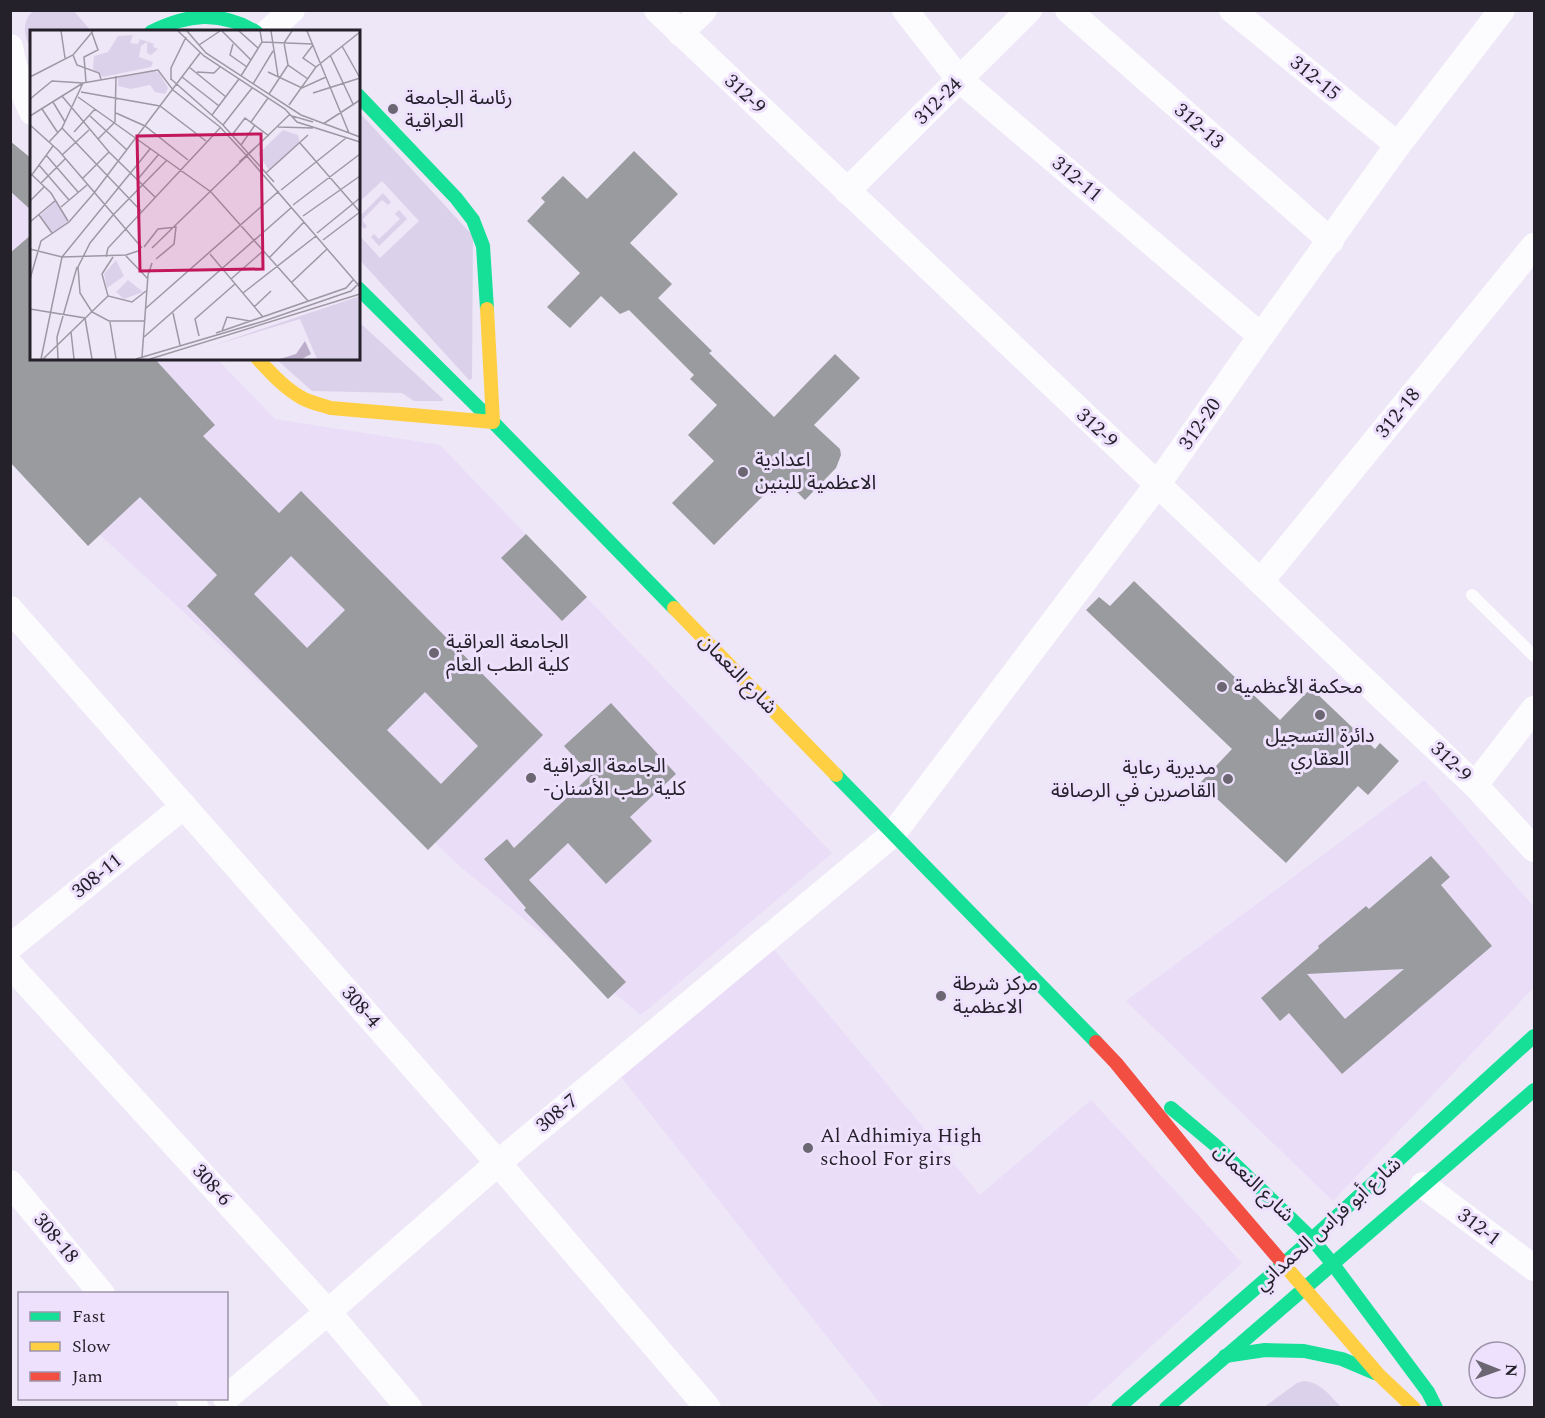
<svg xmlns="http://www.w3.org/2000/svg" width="1545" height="1418" font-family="Spectral,'Noto Sans Arabic',serif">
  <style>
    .built { fill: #e9ddf8 }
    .green { fill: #dcd1eb }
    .building { fill: #9a9b9e; fill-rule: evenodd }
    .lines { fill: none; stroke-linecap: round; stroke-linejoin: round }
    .lane { stroke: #fcfbfe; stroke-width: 12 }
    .street { stroke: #fcfbfe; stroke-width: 26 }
    .fast { stroke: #16e098; stroke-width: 14 }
    .slow { stroke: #ffcf43; stroke-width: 14 }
    .jam { stroke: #f24e42; stroke-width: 14 }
    .poi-dot { fill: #6b6672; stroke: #ede1fd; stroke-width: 2 }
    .labels { text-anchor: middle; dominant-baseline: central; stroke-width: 6; stroke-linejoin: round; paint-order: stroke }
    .street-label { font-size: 20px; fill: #25212b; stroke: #ede1fd }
    .poi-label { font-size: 20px; fill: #25212b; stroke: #ede1fd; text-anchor: start }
    .inset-road { fill: none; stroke: #9e98a5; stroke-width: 1.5 }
    .view { fill: #c2185b; fill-opacity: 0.15; stroke: #c2185b; stroke-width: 3 }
    .inset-edge { fill: none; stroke: #25212b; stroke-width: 3 }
  </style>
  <rect width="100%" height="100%" fill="#eee7f7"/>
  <g class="built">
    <polygon points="10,147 31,166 32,358 217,359 275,419 440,445 832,853 641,1015 463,869 11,453"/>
    <polygon points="1424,780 1534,907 1534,987 1333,1201 1126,1001"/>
    <polygon points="766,940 980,1195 1091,1100 1242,1263 1085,1407 883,1407 613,1067"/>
  </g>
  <g class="green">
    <path d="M74 11 91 31 32 32 31 48C23 36 22 21 33 11Z"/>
    <polygon points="359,112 473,236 472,379 469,380 359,259 359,235 380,258 419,221 382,181 359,202"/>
    <polygon points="383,193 391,202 388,205 382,200 362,220 367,226 364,229 359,223 359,217"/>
    <polygon points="399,210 407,219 379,246 371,237 374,234 379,239 400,219 395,214"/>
    <polygon points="359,322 443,399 443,401 414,401 402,393 312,391 276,359 358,358"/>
    <path d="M1304 1381C1322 1383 1329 1395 1341 1407H1264L1297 1383Z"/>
  </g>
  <g class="building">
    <polygon points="10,141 32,159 32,211 10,191"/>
    <polygon points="634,151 678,194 630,243 672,284 658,298 712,351 709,353 774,417 835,354 860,378 814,425 840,449 841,455 836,468 805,500 782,477 714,545 672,503 714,461 688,435 717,405 690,379 694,375 629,310 620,314 601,296 570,328 547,307 580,273 527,221 545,202 541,198 563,176 587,199"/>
    <path d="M32 234V358H154L215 425 203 436 279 513 301 491 543 735 428 850 187 606 217 575 140 497 88 546 10 462V253ZM291 556 345 610 307 648 254 594ZM425 692 478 746 441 784 387 730Z"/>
    <polygon points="526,534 587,597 562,621 501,558"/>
    <polygon points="1134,581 1280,720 1311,688 1375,749 1380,743 1399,761 1368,795 1358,786 1286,863 1200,783 1232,749 1086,610 1099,597 1110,606"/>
    <polygon points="611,703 676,774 630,817 652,841 606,884 568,843 529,880 626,982 608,999 524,910 526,908 484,859 507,839 514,848 591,775 564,746"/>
    <path d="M1431 856 1450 877 1441 885 1492 946 1342 1074 1289 1013 1280 1021 1261 998 1319 948 1318 946 1366 906 1369 909ZM1404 969 1345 1019 1307 974Z"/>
  </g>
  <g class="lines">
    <polyline class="lane" points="1472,595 1534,656"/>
    <g class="street">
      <polyline points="657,10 1475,785 1534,849"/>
      <polyline points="905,10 959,79 1261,336"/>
      <polyline points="1068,10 1331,241"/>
      <polyline points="1232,10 1398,145"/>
      <polyline points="268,32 292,10"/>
      <polyline points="680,33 704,10"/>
      <path d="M10 47C14 70 22 91 32 112"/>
      <polyline points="847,191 1029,10"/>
      <polyline points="1261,581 1534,246"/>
      <polyline points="10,609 498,1163 708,1408"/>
      <polyline points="1475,785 1534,709"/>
      <polyline points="10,947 184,806"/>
      <polyline points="10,965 328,1312 409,1408"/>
      <polyline points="10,1183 102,1294"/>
      <polyline points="1423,1185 1534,1268"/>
      <polyline points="189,1398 196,1408"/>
      <polyline points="226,1398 328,1312 498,1163 893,834 1157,485 1261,336 1398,145 1502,10"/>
    </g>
    <g class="fast">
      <path d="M151 32C187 14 220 10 256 32"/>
      <polyline points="358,95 456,198 473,220 483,246 487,309"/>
      <polyline points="358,288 493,422 674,608"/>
      <polyline points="836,775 1096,1042"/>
      <polyline points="1171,1108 1215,1145 1312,1239 1332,1263 1428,1392 1436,1408"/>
      <polyline points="1225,1356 1265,1350 1304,1351 1342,1359 1375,1373"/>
      <polyline points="1118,1408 1312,1239 1534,1036"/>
      <polyline points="1166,1408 1534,1090"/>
    </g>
    <g class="slow">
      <path d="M257 358C271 373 285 389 304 399 312 403 322 405 331 408L493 422 487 309"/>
      <polyline points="674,608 836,775"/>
      <polyline points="1280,1260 1379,1375 1414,1408"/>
    </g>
    <polyline class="jam" points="1096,1042 1116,1063 1203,1170 1280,1260"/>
  </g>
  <g class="poi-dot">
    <circle cx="393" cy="109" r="6"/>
    <circle cx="743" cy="472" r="6"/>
    <circle cx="434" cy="653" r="6"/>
    <circle cx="1222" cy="687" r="6"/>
    <circle cx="1320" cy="715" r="6"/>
    <circle cx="531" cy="778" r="6"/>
    <circle cx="1228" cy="779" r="6"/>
    <circle cx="941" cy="996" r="6"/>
    <circle cx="808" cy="1148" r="6"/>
  </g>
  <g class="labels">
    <g class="street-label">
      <text transform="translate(1315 78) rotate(39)">312-15</text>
      <text transform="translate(745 94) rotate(43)">312-9</text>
      <text transform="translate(938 101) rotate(-45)">312-24</text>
      <text transform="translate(1199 126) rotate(41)">312-13</text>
      <text transform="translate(1077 179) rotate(40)">312-11</text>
      <text transform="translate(1398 413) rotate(-51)">312-18</text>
      <text transform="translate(1200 424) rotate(-55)">312-20</text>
      <text transform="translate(1097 428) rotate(43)">312-9</text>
      <text transform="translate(738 674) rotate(46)">شارع النعمان</text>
      <text transform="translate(1451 762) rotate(44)">312-9</text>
      <text transform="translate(97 876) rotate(-39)">308-11</text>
      <text transform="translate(361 1007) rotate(49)">308-4</text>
      <text transform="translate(557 1113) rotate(-40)">308-7</text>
      <text transform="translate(1254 1183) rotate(44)">شارع النعمان</text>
      <text transform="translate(212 1185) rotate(48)">308-6</text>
      <text transform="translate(1328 1224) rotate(-42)">شارع أبو فراس الحمداني</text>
      <text transform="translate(1479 1227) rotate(37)">312-1</text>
      <text transform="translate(56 1238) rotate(50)">308-18</text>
    </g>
    <g class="poi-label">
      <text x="405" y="98">رئاسة الجامعة<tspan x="405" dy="23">العراقية</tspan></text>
      <text x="755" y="460">اعدادية<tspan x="755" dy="23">الاعظمية للبنين</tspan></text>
      <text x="446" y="642">الجامعة العراقية<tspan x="446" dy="23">كلية الطب العام</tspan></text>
      <text x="1234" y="687">محكمة الأعظمية</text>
      <text x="1320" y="736" text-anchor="middle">دائرة التسجيل<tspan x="1320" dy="23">العقاري</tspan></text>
      <text x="543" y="766">الجامعة العراقية<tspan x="543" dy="23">-كلية طب الأسنان</tspan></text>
      <text x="1216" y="768" text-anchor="end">مديرية رعاية<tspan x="1216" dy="23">القاصرين في الرصافة</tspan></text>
      <text x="953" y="984">مركز شرطة<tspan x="953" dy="23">الاعظمية</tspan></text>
      <text x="820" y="1136">Al Adhimiya High<tspan x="820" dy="23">school For girs</tspan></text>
    </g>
  </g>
  <g transform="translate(30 30)">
    <rect width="330" height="330" fill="#eee7f7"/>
    <path d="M103 5 100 13 108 14 110 9 124 14 123 17 128 19 121 25 117 23V12L111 16 109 27 123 32 121 37 73 47 63 39 64 26 78 22 88 6ZM122 40 129 43 138 58 135 64 125 62 120 55 101 59 88 56V48ZM253 100 268 105 270 113 239 140 228 124ZM26 170 39 192 22 203 10 186ZM86 230 94 246 77 258 74 244ZM98 250 113 262 94 269 86 262ZM330 266V329H287L270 289 178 317Z" fill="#dcd1eb"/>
    <path d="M275 311 281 324 272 329H250L266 324Z" fill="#bcaecb"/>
    <path class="inset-road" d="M31 1 35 28M148 1 174 26 255 79 267 92 330 112M157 1 176 23 271 85 330 107M192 1 221 30M209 1 228 18M241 1 248 46M262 1 254 13 258 35 278 49M277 1 319 103M232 12 282 14M203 14 200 25 217 37M169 15 190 1M283 15 273 28 286 37M43 25 47 35 69 43 71 49M300 25 323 74M159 37 196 67M167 42 184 43 190 37M238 42 272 58 296 47M211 46 232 12 230 1M0 47 43 25 63 1M152 47 189 76M141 49 193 95 244 152M141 50V38L156 7M56 52 54 27 68 20 62 3M223 54 243 21M51 62 130 76 176 111M283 63 330 48 312 16M239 64 258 35M32 66 79 122 125 167M48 67 181 162 278 271M0 69 22 51 53 53 128 40 143 60 190 97 216 125 330 257M23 72 35 92M259 75 286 37 330 2M12 79 28 103M86 83 115 96 158 130M182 85 209 49M0 86 53 53M60 86 97 120M221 92 238 68M293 94 330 70M0 95 29 121 112 218M193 95 222 58M248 97 283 98M32 98 111 181M44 102 65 79M202 105 215 88 239 106M68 109 85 92 86 46M19 112 32 98 53 53M270 113 330 182M211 115 225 95M16 125 48 162M32 125 59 100M209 132 228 115M9 135 39 170M0 143 21 163 38 191M236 143 278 105M1 146 23 116M52 149 79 122M107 150 129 124M11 153 35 129M251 160 316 108M0 171 14 157M263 175 330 124M31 177 57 155M9 185 22 203M273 186 330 146M0 192 26 170M287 203 330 168M293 210 330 182M114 217 128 199 146 197 144 214 126 229M122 218 259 85 283 92M0 219 32 227 96 225 111 220M180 224 233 287M96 226 118 249M76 227 78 218 190 98M83 227 72 244 78 266 102 272 116 261M239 228 274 192M0 249 11 211 39 192 64 163 170 23M201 249 233 221M262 252 297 219M213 263 286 206M224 277 241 261M0 279 55 288 62 329M115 279 249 161M143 283 150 315M115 291H79L62 282 50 263 48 237 60 213 83 185 137 130M80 292 86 329M192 301 197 287 220 291M41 302 44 329M186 303 316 258 323 250M169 306 165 289 205 254M114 307 262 177M112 327 118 245 122 233M11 329 32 227 120 119M13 329 78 266M28 329 27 307 47 237M106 329 234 291 321 261 330 252M120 329 330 264"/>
    <path class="view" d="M231 104 233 239 110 241 107 106Z"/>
    <rect width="330" height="330" class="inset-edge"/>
  </g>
  <rect width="1545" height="1418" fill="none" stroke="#25212b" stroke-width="24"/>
  <rect x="18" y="1292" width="210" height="108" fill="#ede1fd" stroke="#9d94a9" stroke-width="1.5"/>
  <rect x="30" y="1312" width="30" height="9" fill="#16e098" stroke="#9d94a9" stroke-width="1.5"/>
  <text x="72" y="1322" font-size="18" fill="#25212b">Fast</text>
  <rect x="30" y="1342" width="30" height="9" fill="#ffcf43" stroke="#9d94a9" stroke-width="1.5"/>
  <text x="72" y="1352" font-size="18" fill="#25212b">Slow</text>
  <rect x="30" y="1372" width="30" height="9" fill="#f24e42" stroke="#9d94a9" stroke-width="1.5"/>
  <text x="72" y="1382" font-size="18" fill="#25212b">Jam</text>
  <g transform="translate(1497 1370) rotate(91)"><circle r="28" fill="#ede1fd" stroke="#9d94a9" stroke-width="1.5"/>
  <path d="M0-4.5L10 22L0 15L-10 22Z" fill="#6b6672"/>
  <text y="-9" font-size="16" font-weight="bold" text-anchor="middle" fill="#25212b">N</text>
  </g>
</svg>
